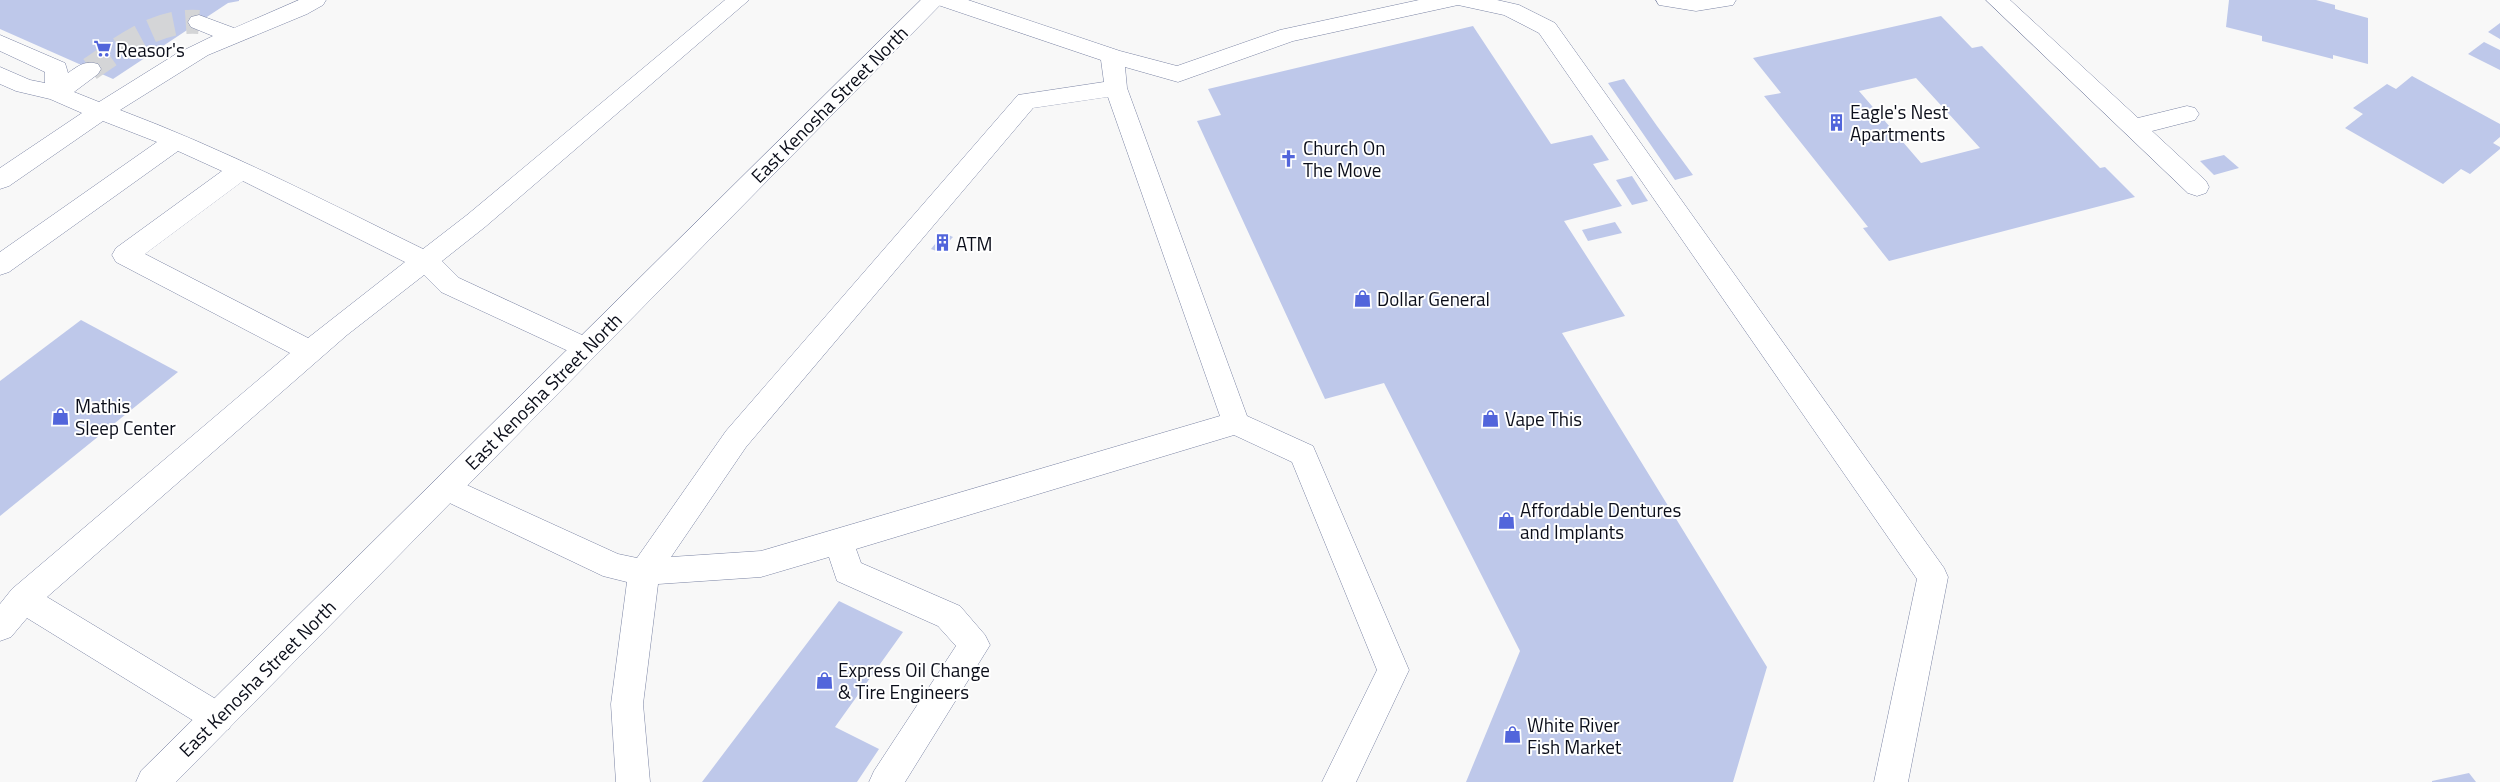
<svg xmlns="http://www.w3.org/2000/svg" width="2500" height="782" font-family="'Titillium Web',sans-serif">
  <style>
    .building { fill: #bec8ea; fill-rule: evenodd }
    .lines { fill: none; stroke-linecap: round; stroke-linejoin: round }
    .minor-tunnel { stroke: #d4d5d7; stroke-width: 24; stroke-dasharray: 24 12; stroke-linecap: butt }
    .minor-casing { stroke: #7b84a4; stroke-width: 1 }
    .major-casing { stroke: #7b84a4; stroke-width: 1 }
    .minor { fill: #fff; fill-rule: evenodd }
    .major { fill: #fff; fill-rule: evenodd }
    .labels { text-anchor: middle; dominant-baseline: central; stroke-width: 4; stroke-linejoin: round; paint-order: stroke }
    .poi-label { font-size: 19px; fill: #0b0e1a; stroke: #fff; text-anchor: start }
    .street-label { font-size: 19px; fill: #0b0e1a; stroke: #fff }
  </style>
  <rect width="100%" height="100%" fill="#f8f8f8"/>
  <g class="building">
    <polygon points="0,0 239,0 239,1 228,3 113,79 0,29"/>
    <polygon points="2229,0 2316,0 2335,5 2335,9 2368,18 2368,64 2333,55 2333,59 2262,41 2262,36 2226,27"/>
    <path d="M1941 16 1972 48 1982 46 2100 168 2105 167 2135 197 1889 261 1863 228 1868 227 1764 96 1781 93 1753 58ZM1916 78 1980 148 1921 163 1859 91Z"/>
    <polygon points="2500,23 2500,39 2488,32"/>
    <polygon points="1473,26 1551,144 1592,135 1609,160 1593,164 1622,206 1564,221 1625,316 1562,333 1767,667 1733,782 1466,782 1520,651 1384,383 1325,399 1197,121 1221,115 1208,89"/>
    <polygon points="2484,42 2500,50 2500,70 2468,54"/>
    <polygon points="2412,76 2500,124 2500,137 2493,143 2500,147 2500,149 2470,174 2461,169 2443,184 2345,128 2363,114 2353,108 2387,84 2396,89"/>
    <polygon points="1624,79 1657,126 1693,175 1675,180 1608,83"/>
    <polygon points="2224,155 2239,168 2214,175 2200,161"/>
    <polygon points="1632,176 1648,201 1632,205 1616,180"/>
    <polygon points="1615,222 1622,233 1588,241 1582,230"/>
    <polygon points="944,233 953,237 939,252 931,249"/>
    <polygon points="81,320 178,372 0,516 0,381"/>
    <polygon points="839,601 903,632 835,727 879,749 857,782 702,782"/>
    <polygon points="2469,773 2476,782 2432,782 2432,781"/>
  </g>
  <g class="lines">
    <path class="minor-tunnel" d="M90 69C124 46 156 19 199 22"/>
    <defs>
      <g id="minor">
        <path d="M299 0H326L323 5 307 14 208 55 120 110C224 149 323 200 423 249L467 215 725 0H749L485 227 442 261 459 278 595 341 599 348 595 355 586 358 577 355 441 292 424 275 347 335 47 597 229 707 234 718 229 729 218 733 207 729 27 618 11 637 0 641V604L12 589 290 353 116 262 112 255 116 248 222 171 178 151 9 272 0 275V252L157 142 103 121 9 186 0 189V168L82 113 50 99 16 91 0 84V67L30 80 45 83V72L0 51V35L65 63 68 73C78 66 85 60 98 64L101 69 98 74 74 92 99 102 176 54 213 36 191 27 188 22 191 17 199 15 234 28ZM243 181 405 262 308 338 145 254Z"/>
        <path d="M935 0H968L1120 51 1177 66 1280 30 1419 0H1497L1519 5 1555 23 1944 568 1948 577 1908 782H1874L1917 579 1539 33 1504 15 1458 5 1293 41 1178 82 1125 67 1127 88 1247 416 1313 446 1409 670 1356 782H1322L1377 670 1292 462 1234 435 856 549 861 563 960 606 985 635 990 645 905 782H869L874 771 956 646 938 626 837 581 829 557 761 577 658 584 643 704 650 782H616L611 704 627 582 603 576 437 497 433 488 437 479 447 476 618 554 637 558 726 431 1018 95 1104 82 1101 60 938 5ZM1108 97 1220 416 761 551 671 557 746 447 1033 108Z"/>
        <polygon points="1656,0 1736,0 1733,5 1696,11 1659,5"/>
        <polygon points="1986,0 2010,0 2138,118 2187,106 2195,108 2199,114 2195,120 2152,131 2206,181 2209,187 2206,193 2197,196 2188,193"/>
      </g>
      <polygon id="major" points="921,0 945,0 176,782 136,782 141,771"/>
    </defs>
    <use href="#minor" class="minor-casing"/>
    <use href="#major" class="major-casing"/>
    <use href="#minor" class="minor"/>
    <use href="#major" class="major"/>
  </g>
  <defs>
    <symbol id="supermarket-bare" viewBox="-9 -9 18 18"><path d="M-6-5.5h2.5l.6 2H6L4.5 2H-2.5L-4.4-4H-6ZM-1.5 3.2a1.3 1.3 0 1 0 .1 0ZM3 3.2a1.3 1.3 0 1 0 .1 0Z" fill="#5265db" stroke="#fff" stroke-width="2.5" paint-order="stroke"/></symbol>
    <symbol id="building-bare" viewBox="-9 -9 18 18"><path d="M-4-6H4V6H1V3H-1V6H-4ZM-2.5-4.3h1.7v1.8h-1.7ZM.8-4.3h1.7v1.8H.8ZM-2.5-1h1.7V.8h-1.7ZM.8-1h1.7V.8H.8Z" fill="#5265db" stroke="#fff" stroke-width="2.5" paint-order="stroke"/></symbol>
    <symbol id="church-bare" viewBox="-9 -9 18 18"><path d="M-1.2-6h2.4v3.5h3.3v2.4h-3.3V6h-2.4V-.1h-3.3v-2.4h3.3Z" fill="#5265db" stroke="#fff" stroke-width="2.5" paint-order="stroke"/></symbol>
    <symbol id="shop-bare" viewBox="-9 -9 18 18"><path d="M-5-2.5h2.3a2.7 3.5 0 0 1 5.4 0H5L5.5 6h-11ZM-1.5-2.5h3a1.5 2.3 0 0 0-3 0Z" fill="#5265db" stroke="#fff" stroke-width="2.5" paint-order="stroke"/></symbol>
  </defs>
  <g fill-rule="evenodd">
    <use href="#supermarket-bare" x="90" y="36" width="25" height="25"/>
    <use href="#building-bare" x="1824" y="110" width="25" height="25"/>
    <use href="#church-bare" x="1276" y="146" width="25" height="25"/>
    <use href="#building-bare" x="930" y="230" width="25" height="25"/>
    <use href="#shop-bare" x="1350" y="286" width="25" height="25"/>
    <use href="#shop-bare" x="48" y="404" width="25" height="25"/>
    <use href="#shop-bare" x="1478" y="406" width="25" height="25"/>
    <use href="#shop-bare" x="1494" y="508" width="25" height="25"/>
    <use href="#shop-bare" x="812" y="668" width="25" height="25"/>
    <use href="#shop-bare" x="1500" y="722" width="25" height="25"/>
  </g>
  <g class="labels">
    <g class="poi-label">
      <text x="116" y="49">Reasor's</text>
      <text x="1850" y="111">Eagle's Nest<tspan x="1850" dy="22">Apartments</tspan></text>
      <text x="1303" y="147">Church On<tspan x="1303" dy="22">The Move</tspan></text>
      <text x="956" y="243">ATM</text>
      <text x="1377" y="298">Dollar General</text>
      <text x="75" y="405">Mathis<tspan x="75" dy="22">Sleep Center</tspan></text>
      <text x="1505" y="418">Vape This</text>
      <text x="1520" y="509">Affordable Dentures<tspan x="1520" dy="22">and Implants</tspan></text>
      <text x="838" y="669">Express Oil Change<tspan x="838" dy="22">&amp; Tire Engineers</tspan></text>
      <text x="1527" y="724">White River<tspan x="1527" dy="22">Fish Market</tspan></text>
    </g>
    <g class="street-label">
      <text transform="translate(829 104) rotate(-45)">East Kenosha Street North</text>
      <text transform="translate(543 391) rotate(-45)">East Kenosha Street North</text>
      <text transform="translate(257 678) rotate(-45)">East Kenosha Street North</text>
    </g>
  </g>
</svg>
